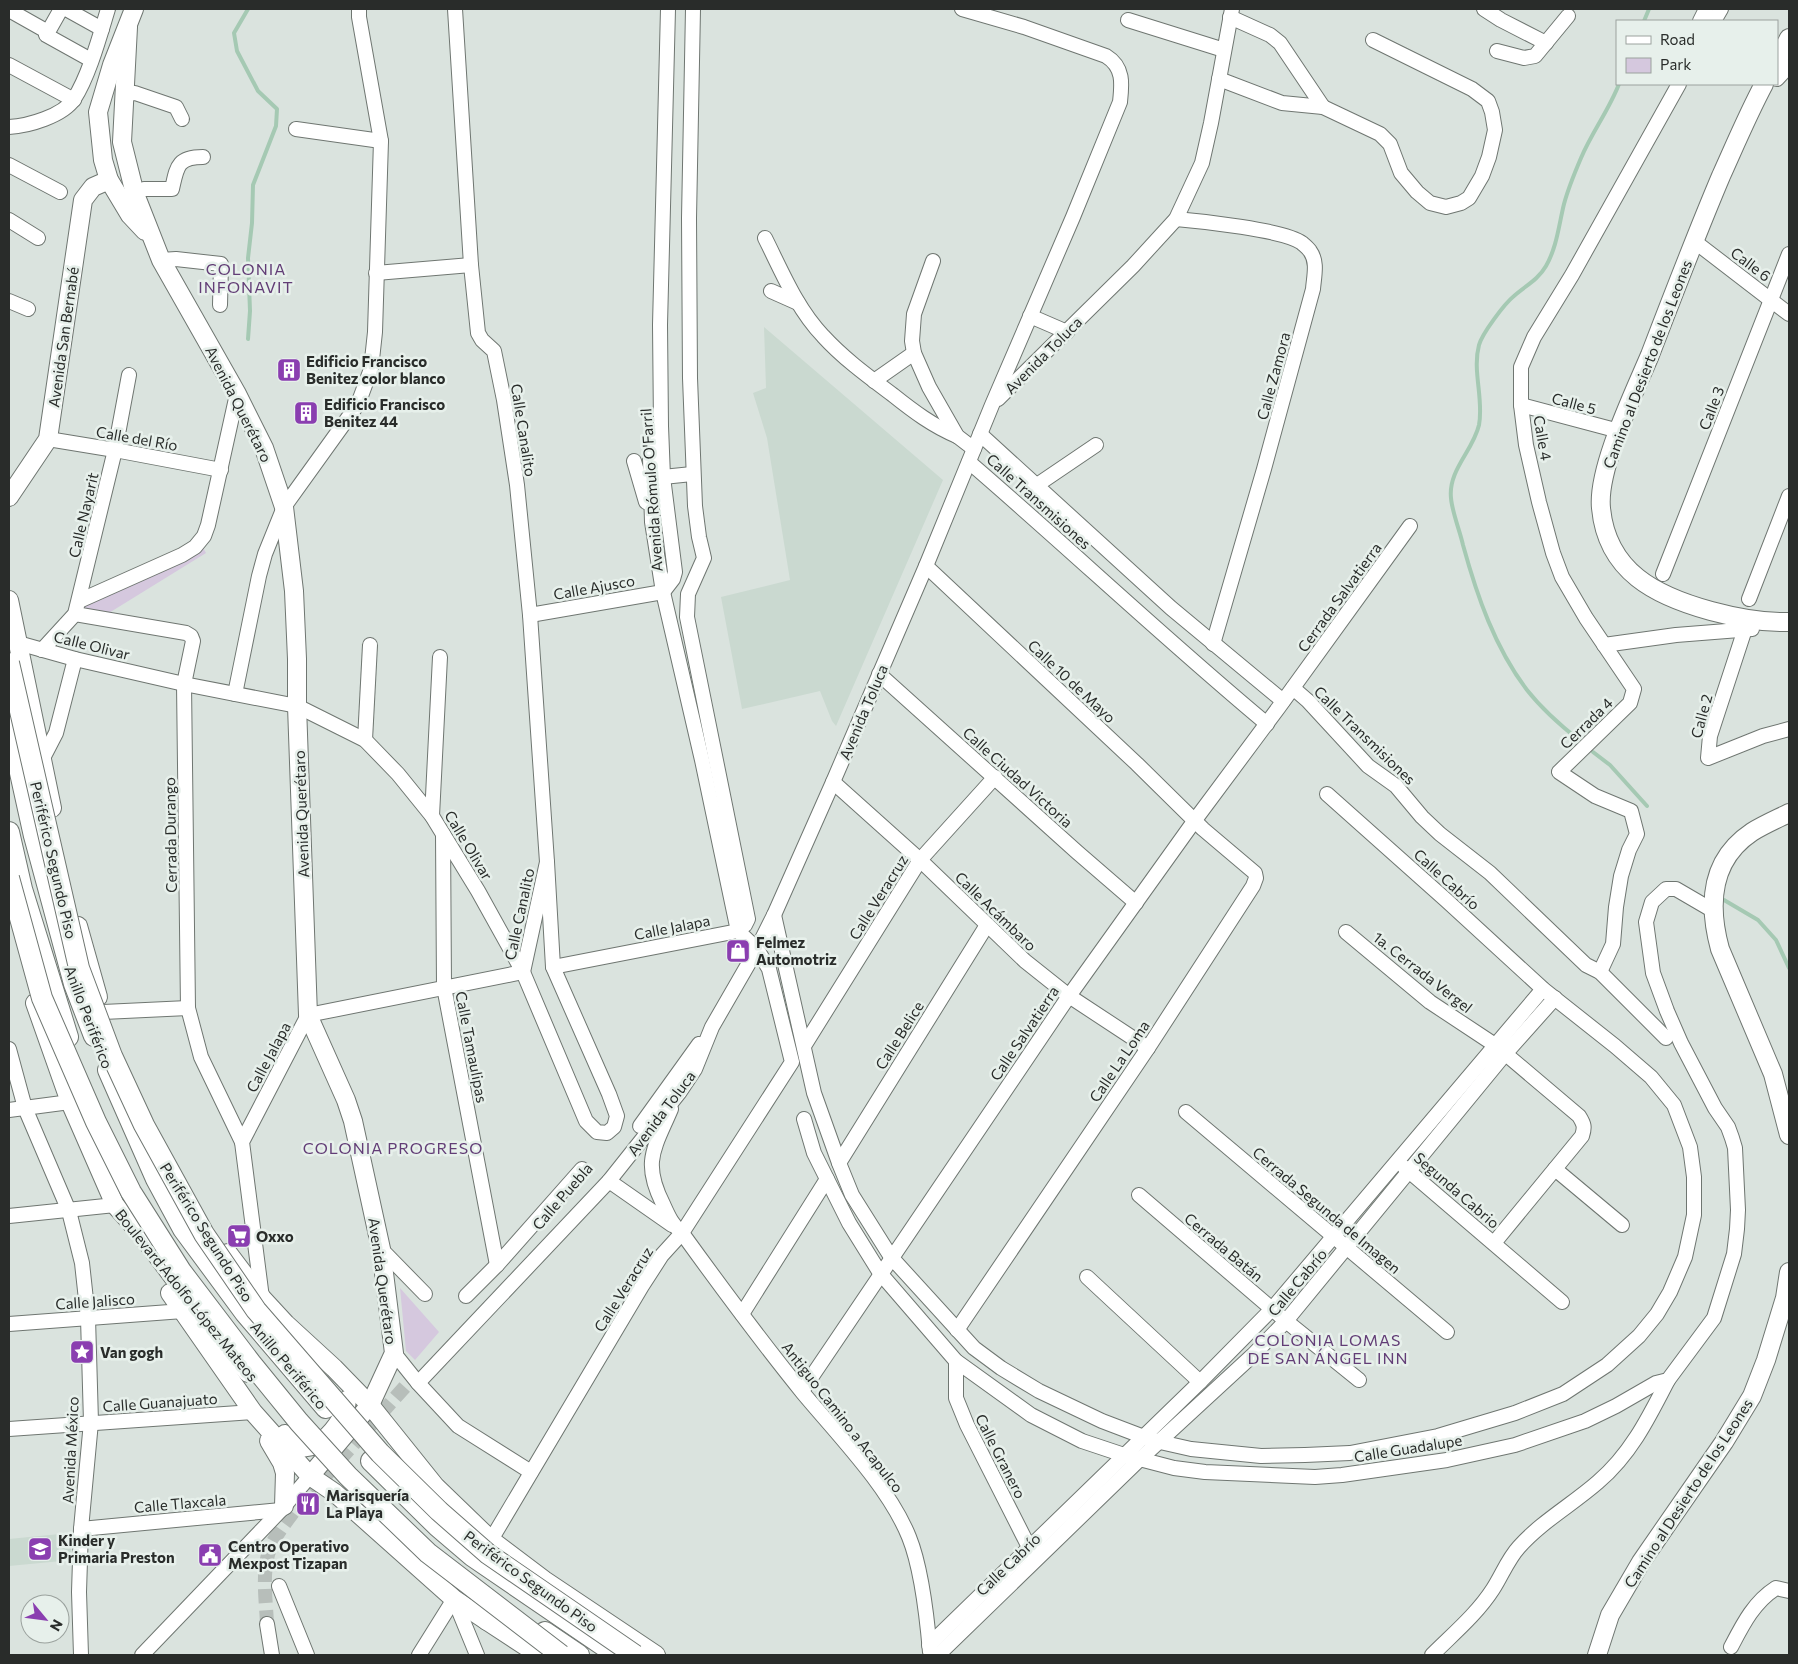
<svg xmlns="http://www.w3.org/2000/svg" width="1798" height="1664" font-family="Commissioner,sans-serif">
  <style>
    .built { fill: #cad9d0 }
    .green { fill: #d5c8de }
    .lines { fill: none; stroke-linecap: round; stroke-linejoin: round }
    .stream { stroke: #a5c9b3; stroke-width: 4 }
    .minor-tunnel { stroke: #b7beba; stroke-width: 14; stroke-dasharray: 14 7; stroke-linecap: butt }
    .minor-casing { stroke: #6f7671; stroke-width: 16 }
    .major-casing { stroke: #6f7671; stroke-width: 20 }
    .highway-casing { stroke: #6f7671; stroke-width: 22 }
    .minor { stroke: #fff; stroke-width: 14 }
    .major { stroke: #fff; stroke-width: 18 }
    .highway { stroke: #fff; stroke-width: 20 }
    .highway-bridge-casing { stroke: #6f7671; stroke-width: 22; stroke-linecap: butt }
    .highway-bridge { stroke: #fff; stroke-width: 20 }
    .labels { text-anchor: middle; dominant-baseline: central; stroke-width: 5; stroke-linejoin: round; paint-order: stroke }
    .street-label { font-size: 15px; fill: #292c2a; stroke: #e7f0eb }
    .poi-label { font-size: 15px; font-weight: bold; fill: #292c2a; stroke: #e7f0eb; text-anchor: start }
    .neighbourhood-label { font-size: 16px; letter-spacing: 1px; fill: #623d76; stroke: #e7f0eb }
  </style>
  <rect width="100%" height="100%" fill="#dae3de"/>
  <g class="built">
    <polygon points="764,327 943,480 836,726 832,721 820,691 742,709 721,597 790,580 767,438 753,393 766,388"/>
    <polygon points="70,1533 72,1560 9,1566 9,1539"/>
  </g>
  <g class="green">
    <polygon points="197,537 206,553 104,616 69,607 79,596 184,547"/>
    <polygon points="400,1288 439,1332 415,1360 406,1351"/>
  </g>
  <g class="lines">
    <g class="stream">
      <polyline points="1644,21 1649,9"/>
      <polyline points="248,339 250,311 248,258 252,223 253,185 276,126 277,109 258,91 237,51 234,33 248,9"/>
      <path d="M1579 740C1560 725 1542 709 1527 690 1495 648 1477 596 1463 545 1460 531 1452 512 1451 498 1448 470 1473 451 1479 425 1484 399 1472 371 1479 345 1482 334 1504 304 1514 296 1525 286 1538 280 1546 266 1557 247 1559 224 1564 204 1568 189 1575 172 1581 158 1592 132 1609 110 1619 84"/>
      <polyline points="1593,752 1610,765 1647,806"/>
      <polyline points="1724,900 1758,920 1776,940 1789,968"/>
    </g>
    <path class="minor-tunnel" d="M267 1624C266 1599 261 1569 271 1546 277 1533 286 1522 295 1510L419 1371"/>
    <defs>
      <g id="minor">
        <polyline points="455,9 471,265 478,333 482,340 494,351 504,400 517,485 530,615 547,862 523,972"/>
        <polyline points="1484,9 1501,20 1546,43"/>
        <polyline points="9,10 48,32 46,35 91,60"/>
        <polyline points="1230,17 1270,35 1280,43 1323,107"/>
        <polyline points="1128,20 1224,50"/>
        <polyline points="1700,21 1706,9"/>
        <polyline points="1714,21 1721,9"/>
        <polyline points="48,32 61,9 66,9 102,29"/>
        <polyline points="1497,51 1524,58 1535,56 1568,16"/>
        <polyline points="9,65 74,100"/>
        <polyline points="1219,79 1282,103 1323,107 1380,134 1390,144 1401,173 1417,192 1430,203 1446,207 1461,203 1469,198 1482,176 1489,157 1495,130 1492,112 1488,101 1472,89 1373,40"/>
        <polyline points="1777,79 1789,66"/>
        <polyline points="124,94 135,93 176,107 182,119"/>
        <path d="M9 127C28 126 63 116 74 99 89 76 100 35 108 9"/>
        <polyline points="296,129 381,141"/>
        <polyline points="9,165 60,192"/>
        <path d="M135 194 144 189H172C177 167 177 157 203 157"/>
        <path d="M1176 219C1200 221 1285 230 1302 243 1304 245 1308 248 1310 251 1318 262 1314 276 1313 289L1264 469 1213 644"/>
        <polyline points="9,220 38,238"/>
        <path d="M765 238C782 272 797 309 823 336 844 359 869 377 893 395 913 411 933 426 957 436"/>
        <polyline points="1694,241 1789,314"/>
        <polyline points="161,260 176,259 221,264 220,305"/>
        <polyline points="933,261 914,314 912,341 914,353 929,387 957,436 974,449"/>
        <polyline points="376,273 471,265"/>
        <polyline points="771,291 798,303"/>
        <polyline points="9,301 28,309"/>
        <polyline points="1030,316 1067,332"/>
        <polyline points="874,381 914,353"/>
        <polyline points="998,399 1133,266 1176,219 1202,163 1211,123 1232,9"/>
        <polyline points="1521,405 1619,431"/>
        <polyline points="980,434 1171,608 1283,701"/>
        <polyline points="48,439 115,450 221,470"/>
        <polyline points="634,461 646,502"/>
        <path d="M969 462C1069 548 1165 639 1267 724"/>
        <polyline points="663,477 692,474"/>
        <polyline points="1037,485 1096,445"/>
        <polyline points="926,566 1137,764 1203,829 1255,873 1256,878 1253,886 1148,1048 957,1330"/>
        <polyline points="1663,574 1789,254"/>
        <polyline points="663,592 673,579 675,572 663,477 661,426 660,325 668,9"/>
        <polyline points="1749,599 1789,496"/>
        <polyline points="79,601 182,555 195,547 204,536 208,525 237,394"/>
        <polyline points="75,614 186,633 191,636 193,641 184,684 188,1008 201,1057 242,1142"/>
        <polyline points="530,615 663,592"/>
        <polyline points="1745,629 1710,736 1708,758 1763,736 1789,729"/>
        <polyline points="18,643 75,659 184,684 297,706 365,740 398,774 432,816 478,891 523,972 586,1121 597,1132 607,1133 614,1127 617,1116 609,1094 553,967 547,862"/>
        <polyline points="1604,645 1676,635 1752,629"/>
        <polyline points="42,650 75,614 115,450 129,375"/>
        <polyline points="879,674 1077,852 1136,903"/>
        <polyline points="1293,688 1308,701 1368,766 1396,786 1422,817 1440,834 1490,873 1586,965 1600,972 1666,1038"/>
        <polyline points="235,694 259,576 265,554 284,507 358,404 371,369 375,332 381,141 359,17 359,9"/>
        <polyline points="365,740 370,645"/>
        <polyline points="42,760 56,733 75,659"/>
        <polyline points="833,782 920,860 1025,961 1069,996 1148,1048"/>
        <polyline points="432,816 440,657"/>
        <polyline points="443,834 444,987 497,1265"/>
        <polyline points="774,915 814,1093 839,1163 852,1195 891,1257 974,1348 1001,1368 1039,1391 1102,1421 1144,1437 1160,1442 1191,1449 1261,1456 1305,1455 1350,1453 1438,1436 1515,1413 1563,1394 1607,1365 1639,1336 1657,1314 1670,1292 1685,1257 1694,1215 1694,1177 1690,1147 1674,1105 1651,1077 1615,1046 1543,989 1446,900 1327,794"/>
        <path d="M1346 932 1430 1002 1495 1045 1579 1116C1584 1124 1585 1127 1582 1136L1494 1243"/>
        <polyline points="553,967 738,931 745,925 748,919 687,617 688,594 704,558 699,537 695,506 690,378 689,218 693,9"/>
        <polyline points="1600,972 1613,944 1616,907 1621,876 1629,850 1637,834 1631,811 1595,796 1559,772 1630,703 1634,689 1586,618 1562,577 1553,553 1539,502 1526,445 1521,405 1521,367 1534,337 1572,275 1679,84"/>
        <polyline points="103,1012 188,1008"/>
        <polyline points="804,1046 920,860 995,777"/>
        <polyline points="9,1049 25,1108 69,1211 82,1263 88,1318 91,1422 81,1529 79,1592 81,1655"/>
        <path d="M671 1109C654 1149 642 1162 663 1204 668 1215 672 1225 682 1233 721 1287 761 1341 803 1393 838 1435 889 1487 909 1537 922 1569 927 1617 930 1652"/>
        <polyline points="9,1110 70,1102"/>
        <polyline points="1186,1112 1447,1332"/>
        <polyline points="804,1119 814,1153 849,1223 880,1273 956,1361 1031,1415 1082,1441 1124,1455 1174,1468 1205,1472 1315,1477 1342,1475 1447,1460 1515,1445 1585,1421 1616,1406 1656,1383 1668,1380 1714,1318 1734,1254 1737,1229 1738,1210 1735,1148 1732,1138 1728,1127 1715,1108 1681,1043 1667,1011 1653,973 1646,922 1652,902 1666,889 1676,889 1712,910"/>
        <polyline points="640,1126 699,1044"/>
        <polyline points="839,1163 987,925"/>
        <polyline points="1404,1167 1562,1302"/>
        <polyline points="1555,1169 1622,1225"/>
        <polyline points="609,1181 672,1225"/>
        <polyline points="1139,1195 1286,1321 1359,1380"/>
        <polyline points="9,1216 115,1205"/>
        <polyline points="381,1249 425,1294"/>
        <polyline points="1087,1277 1200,1382"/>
        <polyline points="466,1296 497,1265 582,1169"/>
        <polyline points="262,1298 242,1142 308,1015 523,972"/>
        <polyline points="742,1314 827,1179"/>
        <polyline points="9,1324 183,1311"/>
        <polyline points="394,1353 418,1383 458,1426 531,1472"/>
        <polyline points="956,1361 956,1398 967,1425 1033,1555"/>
        <path d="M418 1383 609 1181 679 1093 695 1069 712 1027 757 949 774 915 833 782 926 566 992 405 1073 217 1120 102C1122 84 1124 67 1106 56L1024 27 962 9"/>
        <polyline points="802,1391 1069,996 1195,820 1279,707 1410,526"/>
        <polyline points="9,1429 253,1412"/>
        <polyline points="81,1529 281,1510"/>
        <polyline points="491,1540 642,1286 662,1255 682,1233 792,1062 769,969 757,949 738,931 702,760 663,592 652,522 650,458 654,443 661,434"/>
        <polyline points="279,1586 307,1655"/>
        <polyline points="454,1599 477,1655"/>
        <polyline points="267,1624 272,1655"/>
        <polyline points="929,1645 1200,1382 1272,1309 1543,989"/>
        <path d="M1731 1647C1743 1624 1754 1602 1776 1588L1789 1591"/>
        <polyline points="142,1655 281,1510 310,1476"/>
        <polyline points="419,1655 454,1599"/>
        <polyline points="938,1655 1139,1460 1253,1355 1286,1321 1505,1054 1555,998"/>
        <path d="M1432 1655C1453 1634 1477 1614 1493 1589 1502 1575 1508 1559 1519 1547 1541 1522 1573 1504 1598 1482 1631 1454 1649 1417 1668 1380"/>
      </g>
      <g id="major">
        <polyline points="134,9 112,65 98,112 103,160 109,180 130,215 145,231"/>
        <polyline points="128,27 122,142 135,194 161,260 237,394 264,448 284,507 294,591 297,659 297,706 308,1015 346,1100 353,1121 381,1249 394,1353 370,1405 310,1476"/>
        <polyline points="1777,61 1789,38"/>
        <path d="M1764 84C1748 114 1735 145 1721 176 1696 235 1673 295 1650 355 1634 393 1597 469 1601 508 1607 572 1656 596 1711 611 1737 618 1762 623 1789 622"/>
        <polyline points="9,497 48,439 83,200 93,187 109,180"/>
        <polyline points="9,600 52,808"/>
        <path d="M1789 813C1777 819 1763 825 1752 832 1710 860 1708 905 1720 949L1773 1074 1789 1135"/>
        <polyline points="78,926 98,997"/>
        <polyline points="35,1003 70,1102 115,1205 141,1234 226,1348 248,1373"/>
        <polyline points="228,1253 262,1298 286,1324 334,1368 370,1405 435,1486 491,1540 544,1580 656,1655"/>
        <polyline points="170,1293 253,1412 310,1476 335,1493 454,1599 487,1621"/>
        <path d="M285 1434 298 1449C304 1447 312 1447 318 1444 331 1435 346 1417 347 1400"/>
        <polyline points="269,1441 282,1463 285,1473 284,1506"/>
        <polyline points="478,1613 487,1621 539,1655"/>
        <polyline points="1597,1655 1610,1615 1641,1562 1724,1442 1752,1396 1766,1360 1785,1298 1789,1272"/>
      </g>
      <g id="highway">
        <polyline points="9,723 34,836 74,984 94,1036"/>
        <polyline points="9,832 22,889 68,1037"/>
        <polyline points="108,1070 156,1179 183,1229 245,1313 326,1408"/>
        <polyline points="371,1461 438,1527 472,1556 617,1655"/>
        <polyline points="545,1632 579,1655"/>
      </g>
    </defs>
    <use href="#minor" class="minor-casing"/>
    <use href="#major" class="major-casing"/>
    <use href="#highway" class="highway-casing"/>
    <use href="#minor" class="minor"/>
    <use href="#major" class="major"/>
    <use href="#highway" class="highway"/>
    <defs>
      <g id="highway-bridge">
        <polyline points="9,663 79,968 112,1056 144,1125 204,1234 256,1310 380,1453 439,1511 488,1554 635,1655"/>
        <polyline points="9,878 42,998 96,1122 131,1192 181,1271 251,1363 299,1422 348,1476 428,1553 561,1655"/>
      </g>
    </defs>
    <use href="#highway-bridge" class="highway-bridge-casing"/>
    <use href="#highway-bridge" class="highway-bridge"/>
  </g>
  <defs>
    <symbol id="building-square" viewBox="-11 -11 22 22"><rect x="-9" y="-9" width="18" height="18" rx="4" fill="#8a3eb0" stroke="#e7f0eb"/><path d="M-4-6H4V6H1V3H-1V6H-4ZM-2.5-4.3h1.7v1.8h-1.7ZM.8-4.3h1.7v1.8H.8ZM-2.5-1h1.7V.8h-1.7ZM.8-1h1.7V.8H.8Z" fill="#fff"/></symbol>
    <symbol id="shop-square" viewBox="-11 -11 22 22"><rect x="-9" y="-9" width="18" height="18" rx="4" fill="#8a3eb0" stroke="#e7f0eb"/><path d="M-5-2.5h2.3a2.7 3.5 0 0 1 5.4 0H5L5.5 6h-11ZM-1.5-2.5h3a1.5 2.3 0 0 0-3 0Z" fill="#fff"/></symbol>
    <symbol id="supermarket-square" viewBox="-11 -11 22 22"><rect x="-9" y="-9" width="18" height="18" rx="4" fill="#8a3eb0" stroke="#e7f0eb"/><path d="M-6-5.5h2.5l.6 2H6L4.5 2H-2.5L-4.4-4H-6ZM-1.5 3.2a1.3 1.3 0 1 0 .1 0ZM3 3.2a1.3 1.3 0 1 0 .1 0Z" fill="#fff"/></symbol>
    <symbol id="sight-square" viewBox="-11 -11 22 22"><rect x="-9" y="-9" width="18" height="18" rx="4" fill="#8a3eb0" stroke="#e7f0eb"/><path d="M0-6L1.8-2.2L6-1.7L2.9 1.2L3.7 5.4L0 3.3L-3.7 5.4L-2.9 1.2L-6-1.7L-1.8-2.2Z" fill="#fff"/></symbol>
    <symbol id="restaurant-square" viewBox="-11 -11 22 22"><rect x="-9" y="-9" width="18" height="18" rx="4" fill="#8a3eb0" stroke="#e7f0eb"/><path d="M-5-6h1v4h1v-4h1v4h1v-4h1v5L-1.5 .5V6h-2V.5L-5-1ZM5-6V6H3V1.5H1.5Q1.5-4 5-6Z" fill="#fff"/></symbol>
    <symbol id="school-square" viewBox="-11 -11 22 22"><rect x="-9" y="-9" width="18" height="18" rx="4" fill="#8a3eb0" stroke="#e7f0eb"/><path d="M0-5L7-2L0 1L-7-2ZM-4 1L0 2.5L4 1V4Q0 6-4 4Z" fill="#fff"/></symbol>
    <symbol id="civic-square" viewBox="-11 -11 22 22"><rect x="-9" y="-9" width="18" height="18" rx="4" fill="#8a3eb0" stroke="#e7f0eb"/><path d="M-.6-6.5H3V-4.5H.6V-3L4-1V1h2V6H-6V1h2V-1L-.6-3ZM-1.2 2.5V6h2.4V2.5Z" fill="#fff"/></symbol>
  </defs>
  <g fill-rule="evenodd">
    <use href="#building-square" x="275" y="356" width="28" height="28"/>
    <use href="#building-square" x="292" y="399" width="28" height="28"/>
    <use href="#shop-square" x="724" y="937" width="28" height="28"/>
    <use href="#supermarket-square" x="225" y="1222" width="28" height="28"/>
    <use href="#sight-square" x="68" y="1338" width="28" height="28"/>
    <use href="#restaurant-square" x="294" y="1490" width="28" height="28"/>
    <use href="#school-square" x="26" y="1535" width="28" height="28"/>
    <use href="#civic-square" x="196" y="1541" width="28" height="28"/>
  </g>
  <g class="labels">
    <g class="street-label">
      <text transform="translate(1751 264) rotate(37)">Calle 6</text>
      <text transform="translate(63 337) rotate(-82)">Avenida San Bernabé</text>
      <text transform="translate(1043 355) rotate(-45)">Avenida Toluca</text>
      <text transform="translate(1647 364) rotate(-69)">Camino al Desierto de los Leones</text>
      <text transform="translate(1273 376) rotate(-75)">Calle Zamora</text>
      <text transform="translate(1574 403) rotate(15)">Calle 5</text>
      <text transform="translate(239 404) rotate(63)">Avenida Querétaro</text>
      <text transform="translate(1711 408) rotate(-69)">Calle 3</text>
      <text transform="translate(524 430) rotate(81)">Calle Canalito</text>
      <text transform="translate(137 438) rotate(10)">Calle del Río</text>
      <text transform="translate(1543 438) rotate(80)">Calle 4</text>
      <text transform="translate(651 490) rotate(-94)">Avenida Rómulo O'Farril</text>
      <text transform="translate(1039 501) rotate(42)">Calle Transmisiones</text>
      <text transform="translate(83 515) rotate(-77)">Calle Nayarit</text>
      <text transform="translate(594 587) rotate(-10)">Calle Ajusco</text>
      <text transform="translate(1339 597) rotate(-54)">Cerrada Salvatierra</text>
      <text transform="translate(92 645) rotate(14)">Calle Olivar</text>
      <text transform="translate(1072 681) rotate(43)">Calle 10 de Mayo</text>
      <text transform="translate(863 712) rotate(-67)">Avenida Toluca</text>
      <text transform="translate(1701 716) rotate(-75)">Calle 2</text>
      <text transform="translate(1586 723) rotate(-44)">Cerrada 4</text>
      <text transform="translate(1365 735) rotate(44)">Calle Transmisiones</text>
      <text transform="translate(1018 777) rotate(42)">Calle Ciudad Victoria</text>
      <text transform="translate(301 814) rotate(-92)">Avenida Querétaro</text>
      <text transform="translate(170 835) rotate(-91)">Cerrada Durango</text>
      <text transform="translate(469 845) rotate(59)">Calle Olivar</text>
      <text transform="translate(54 860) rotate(77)">Periférico Segundo Piso</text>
      <text transform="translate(1447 879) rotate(42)">Calle Cabrío</text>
      <text transform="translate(878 897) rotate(-58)">Calle Veracruz</text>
      <text transform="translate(996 911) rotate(44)">Calle Acámbaro</text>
      <text transform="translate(519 914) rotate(-78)">Calle Canalito</text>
      <text transform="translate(672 927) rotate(-11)">Calle Jalapa</text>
      <text transform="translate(1423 972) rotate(38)">1a. Cerrada Vergel</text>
      <text transform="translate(89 1017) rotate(69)">Anillo Periférico</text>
      <text transform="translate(1024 1033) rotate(-56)">Calle Salvatierra</text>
      <text transform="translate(899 1035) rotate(-58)">Calle Belice</text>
      <text transform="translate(472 1047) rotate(79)">Calle Tamaulipas</text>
      <text transform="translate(268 1057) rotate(-62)">Calle Jalapa</text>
      <text transform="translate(1119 1061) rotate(-56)">Calle La Loma</text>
      <text transform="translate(661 1113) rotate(-53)">Avenida Toluca</text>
      <text transform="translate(1457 1190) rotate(41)">Segunda Cabrio</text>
      <text transform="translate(562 1196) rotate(-49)">Calle Puebla</text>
      <text transform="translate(1327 1210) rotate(40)">Cerrada Segunda de Imagen</text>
      <text transform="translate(207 1232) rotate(58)">Periférico Segundo Piso</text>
      <text transform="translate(1224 1247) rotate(40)">Cerrada Batán</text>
      <text transform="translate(383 1281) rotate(82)">Avenida Querétaro</text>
      <text transform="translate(1297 1282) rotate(-50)">Calle Cabrío</text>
      <text transform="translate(623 1289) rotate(-58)">Calle Veracruz</text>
      <text transform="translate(187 1295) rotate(51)">Boulevard Adolfo López Mateos</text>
      <text transform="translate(95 1301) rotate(-4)">Calle Jalisco</text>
      <text transform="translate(289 1365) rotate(50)">Anillo Periférico</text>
      <text transform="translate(160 1402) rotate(-4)">Calle Guanajuato</text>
      <text transform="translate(843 1417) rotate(52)">Antiguo Camino a Acapulco</text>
      <text transform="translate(1408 1448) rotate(-9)">Calle Guadalupe</text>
      <text transform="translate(70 1450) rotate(-87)">Avenida México</text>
      <text transform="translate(1001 1456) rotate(63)">Calle Granero</text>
      <text transform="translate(1688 1493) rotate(-57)">Camino al Desierto de los Leones</text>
      <text transform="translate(180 1503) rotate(-5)">Calle Tlaxcala</text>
      <text transform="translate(1008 1564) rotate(-44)">Calle Cabrío</text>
      <text transform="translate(531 1581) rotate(36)">Periférico Segundo Piso</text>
    </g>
    <g class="poi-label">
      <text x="306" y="361">Edificio Francisco<tspan x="306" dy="17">Benitez color blanco</tspan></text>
      <text x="324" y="404">Edificio Francisco<tspan x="324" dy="17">Benitez 44</tspan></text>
      <text x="756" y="942">Felmez<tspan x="756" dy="17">Automotriz</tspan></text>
      <text x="256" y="1236">Oxxo</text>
      <text x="100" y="1352">Van gogh</text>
      <text x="326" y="1495">Marisquería<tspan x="326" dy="17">La Playa</tspan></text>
      <text x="58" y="1540">Kinder y<tspan x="58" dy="17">Primaria Preston</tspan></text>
      <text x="228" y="1546">Centro Operativo<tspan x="228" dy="17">Mexpost Tizapan</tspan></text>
    </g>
    <g class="neighbourhood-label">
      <text x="246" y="268">COLONIA<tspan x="246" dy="18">INFONAVIT</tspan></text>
      <text x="393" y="1147">COLONIA PROGRESO</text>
      <text x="1328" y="1339">COLONIA LOMAS<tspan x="1328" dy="18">DE SAN ÁNGEL INN</tspan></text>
    </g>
  </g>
  <rect width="1798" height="1664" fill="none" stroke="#292c2a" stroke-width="20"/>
  <rect x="1616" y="20" width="162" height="65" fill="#e7f0eb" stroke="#9ba29e"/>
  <rect x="1626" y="36" width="25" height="8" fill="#ffffff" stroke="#9ba29e"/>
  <text x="1660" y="45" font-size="15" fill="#292c2a">Road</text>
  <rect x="1626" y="58" width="25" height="15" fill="#d5c8de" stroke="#9ba29e"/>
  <text x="1660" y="70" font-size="15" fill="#292c2a">Park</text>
  <g transform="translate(45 1619) rotate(119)"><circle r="24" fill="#e7f0eb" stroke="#9ba29e"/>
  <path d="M0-4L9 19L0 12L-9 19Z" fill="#8a3eb0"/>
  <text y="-8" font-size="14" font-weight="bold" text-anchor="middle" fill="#292c2a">N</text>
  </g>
</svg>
